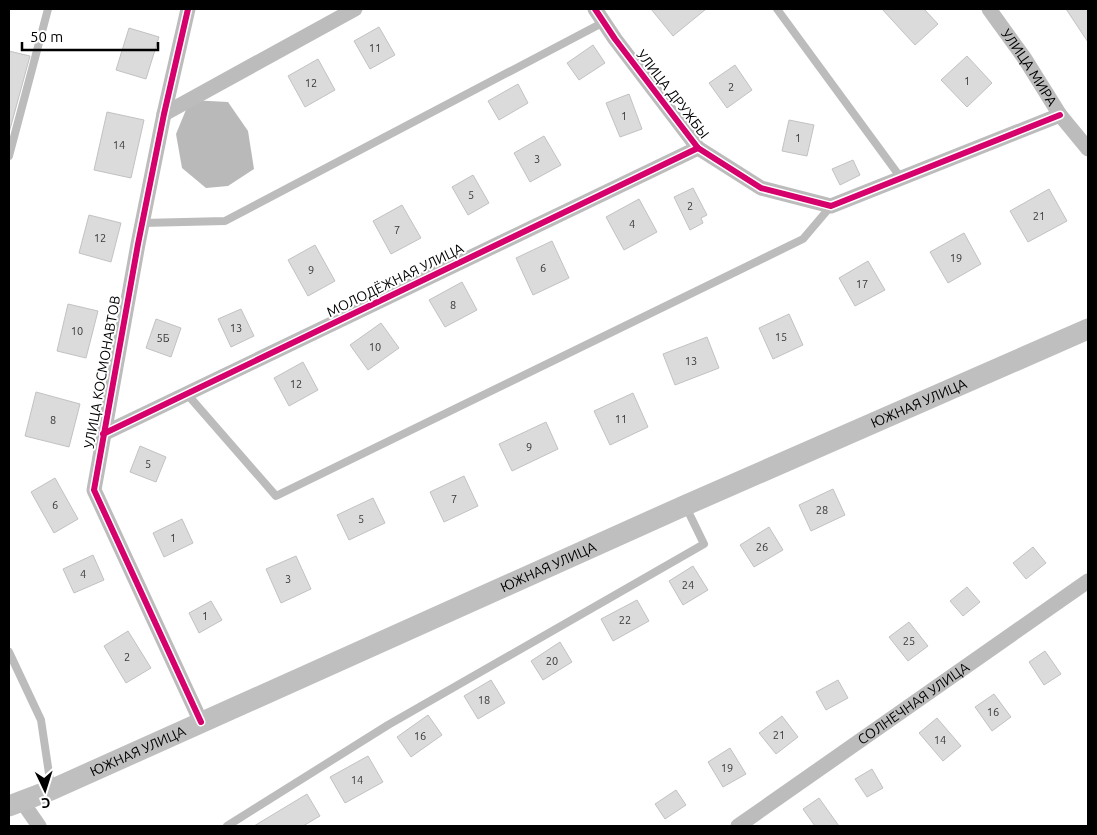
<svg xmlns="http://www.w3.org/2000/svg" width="1097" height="835" font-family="Ubuntu,sans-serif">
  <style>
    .water { fill: #b9b9b9 }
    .building { fill: #dbdbdb; stroke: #c2c2c2 }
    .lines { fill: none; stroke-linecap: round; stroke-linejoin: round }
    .service { stroke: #bcbcbc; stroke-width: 8 }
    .minor { stroke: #bcbcbc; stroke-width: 15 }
    .secondary { stroke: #bfbfbf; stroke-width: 21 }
    .cycleway-casing { stroke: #fff; stroke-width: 9 }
    .cycleway { stroke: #d6006c; stroke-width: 6 }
    .labels { text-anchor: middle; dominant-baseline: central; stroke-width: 4; stroke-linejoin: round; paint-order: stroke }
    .number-label { font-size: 11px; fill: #373737 }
    .street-label { font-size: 14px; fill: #000; stroke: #fff }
  </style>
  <rect width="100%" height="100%" fill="#fff"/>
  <polygon class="water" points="190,100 228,102 248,131 254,169 228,186 206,188 182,168 176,134"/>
  <g class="building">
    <polygon points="651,9 706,9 673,36"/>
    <polygon points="882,9 924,9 938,24 915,45"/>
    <polygon points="1066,9 1088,9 1088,42"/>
    <polygon points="379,27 395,55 370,69 354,41"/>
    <polygon points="129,28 159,37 146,79 116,70"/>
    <polygon points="593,45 605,63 579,80 567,63"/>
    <polygon points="9,51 30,56 9,133"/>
    <polygon points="967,56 992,83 967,107 941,80"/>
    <polygon points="318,59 335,90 305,107 288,76"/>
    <polygon points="735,65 752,90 727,108 709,83"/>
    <polygon points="518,84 528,103 499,120 488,101"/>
    <polygon points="629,94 642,129 620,137 606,103"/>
    <polygon points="107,112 144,120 131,178 94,170"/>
    <polygon points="789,120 814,125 807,156 782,151"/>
    <polygon points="544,136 561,165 530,182 514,153"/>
    <polygon points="853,160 860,175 840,185 832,169"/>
    <polygon points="473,175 489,203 468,215 452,187"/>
    <polygon points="693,188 707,215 701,218 703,223 690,230 674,197"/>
    <polygon points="1049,189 1067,221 1028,242 1010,211"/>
    <polygon points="639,199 657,232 624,250 606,217"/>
    <polygon points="402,205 421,238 391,254 373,221"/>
    <polygon points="89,215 121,223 111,262 79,253"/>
    <polygon points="964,233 981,264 948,283 930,252"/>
    <polygon points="552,241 569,278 533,295 516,258"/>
    <polygon points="315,245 335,281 308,296 288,260"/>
    <polygon points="868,261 885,290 855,306 839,278"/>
    <polygon points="462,282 477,310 445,327 429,300"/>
    <polygon points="68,304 98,311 86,358 57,351"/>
    <polygon points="241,309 254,336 231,347 218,319"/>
    <polygon points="789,314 803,345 773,359 759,328"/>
    <polygon points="156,319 181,328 171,357 146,348"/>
    <polygon points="381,323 399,348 368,370 350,345"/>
    <polygon points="707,337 719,368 675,385 663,354"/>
    <polygon points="303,362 318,390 289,406 274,378"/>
    <polygon points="36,392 80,404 69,447 25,436"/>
    <polygon points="633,393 648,427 610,445 594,411"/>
    <polygon points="546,422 558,449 512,471 499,444"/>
    <polygon points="140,446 166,457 156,482 130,472"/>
    <polygon points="464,476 478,506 444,522 430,492"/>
    <polygon points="55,478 78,519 54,533 31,492"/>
    <polygon points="833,489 845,515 811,531 799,505"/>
    <polygon points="373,498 385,523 349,540 337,515"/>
    <polygon points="182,519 193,543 164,557 153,533"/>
    <polygon points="769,527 783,550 754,567 740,545"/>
    <polygon points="1033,547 1046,563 1026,579 1013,563"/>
    <polygon points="93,555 104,580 74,593 63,569"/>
    <polygon points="296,556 311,589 281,603 266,569"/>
    <polygon points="693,566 708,590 683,605 669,581"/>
    <polygon points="967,587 980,602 963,616 950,601"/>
    <polygon points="637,600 649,621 613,641 601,619"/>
    <polygon points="211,601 222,620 199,633 189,613"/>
    <polygon points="909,622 928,646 908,661 889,637"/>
    <polygon points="128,631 151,668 126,683 104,646"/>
    <polygon points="560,642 572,662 543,680 531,661"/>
    <polygon points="1045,651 1061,674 1044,685 1029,662"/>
    <polygon points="491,680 505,703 478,719 464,696"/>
    <polygon points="838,680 848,698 826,710 816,692"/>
    <polygon points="994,694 1011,717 992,731 975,707"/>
    <polygon points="428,715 442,735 411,757 397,737"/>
    <polygon points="782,716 798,737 776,754 759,733"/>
    <polygon points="937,718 961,746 943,761 919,733"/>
    <polygon points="730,748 746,774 723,787 708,762"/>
    <polygon points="368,756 383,782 345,803 330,777"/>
    <polygon points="872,769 883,788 867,797 855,779"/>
    <polygon points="676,790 686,805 665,819 655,804"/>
    <polygon points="307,794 320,816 303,826 254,826"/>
    <polygon points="819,798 839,826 815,826 803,809"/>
  </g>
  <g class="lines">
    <g class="service">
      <polyline points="777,9 901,178"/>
      <polyline points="9,156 48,9"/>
      <polyline points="142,223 225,221 604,22"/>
      <polyline points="187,394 276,496 803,239 831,206"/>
      <polyline points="9,652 41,720 51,787"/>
      <polyline points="227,826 388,725 704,544 686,507"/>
    </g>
    <g class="minor">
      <polyline points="188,9 164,114 138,244 94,490 201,722"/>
      <polyline points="595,9 615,39 698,148 761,188 831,206 1060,115"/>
      <path id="s1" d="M989 9 1025 59 1060 115 1088 149"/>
      <polyline points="164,114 355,9"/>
      <polyline points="103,434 698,148"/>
      <polyline points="21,800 39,826"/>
      <path id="s2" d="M738 826 1088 581"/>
    </g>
    <path class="secondary" id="s3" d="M9 806 51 790 686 505 1088 329"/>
    <defs>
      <g id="cycleway">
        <polyline points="188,9 164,114 138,244 94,490 201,722"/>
        <polyline points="595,9 615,39 698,148 761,188 831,206 1060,115"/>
        <polyline points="103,434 698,148"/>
      </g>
    </defs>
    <use href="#cycleway" class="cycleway-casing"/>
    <use href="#cycleway" class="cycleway"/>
  </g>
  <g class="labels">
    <g class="number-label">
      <text x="375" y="48">11</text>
      <text x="967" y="81">1</text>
      <text x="311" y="83">12</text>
      <text x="731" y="87">2</text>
      <text x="624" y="116">1</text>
      <text x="798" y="138">1</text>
      <text x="119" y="145">14</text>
      <text x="537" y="159">3</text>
      <text x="471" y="195">5</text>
      <text x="690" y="206">2</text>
      <text x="1039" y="216">21</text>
      <text x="632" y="224">4</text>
      <text x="397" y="230">7</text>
      <text x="100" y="238">12</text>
      <text x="956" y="258">19</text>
      <text x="543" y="268">6</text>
      <text x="311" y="270">9</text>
      <text x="862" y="284">17</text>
      <text x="453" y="305">8</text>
      <text x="236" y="328">13</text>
      <text x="77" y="331">10</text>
      <text x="781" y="337">15</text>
      <text x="163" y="338">5Б</text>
      <text x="375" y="347">10</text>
      <text x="691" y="361">13</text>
      <text x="296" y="384">12</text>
      <text x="621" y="419">11</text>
      <text x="53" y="420">8</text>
      <text x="529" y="447">9</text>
      <text x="148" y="464">5</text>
      <text x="454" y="499">7</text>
      <text x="55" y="505">6</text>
      <text x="822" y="510">28</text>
      <text x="361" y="519">5</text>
      <text x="173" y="538">1</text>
      <text x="762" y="547">26</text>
      <text x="83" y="574">4</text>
      <text x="288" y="579">3</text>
      <text x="688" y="585">24</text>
      <text x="205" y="616">1</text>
      <text x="625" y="620">22</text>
      <text x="909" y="641">25</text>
      <text x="127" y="657">2</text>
      <text x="552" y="661">20</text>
      <text x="484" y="700">18</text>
      <text x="993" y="712">16</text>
      <text x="779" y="735">21</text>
      <text x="420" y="736">16</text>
      <text x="940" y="740">14</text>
      <text x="727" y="768">19</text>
      <text x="357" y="780">14</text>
    </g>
    <g class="street-label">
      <text stroke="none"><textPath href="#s1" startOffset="71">УЛИЦА МИРА</textPath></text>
      <text transform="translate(673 94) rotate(52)">УЛИЦА ДРУЖБЫ</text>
      <text transform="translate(395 280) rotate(-26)">МОЛОДЁЖНАЯ УЛИЦА</text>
      <text transform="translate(102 372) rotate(-80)">УЛИЦА КОСМОНАВТОВ</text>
      <text stroke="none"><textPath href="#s3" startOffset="995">ЮЖНАЯ УЛИЦА</textPath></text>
      <text stroke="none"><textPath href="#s3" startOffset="590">ЮЖНАЯ УЛИЦА</textPath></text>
      <text stroke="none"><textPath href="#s2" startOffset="214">СОЛНЕЧНАЯ УЛИЦА</textPath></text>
      <text stroke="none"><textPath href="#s3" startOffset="140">ЮЖНАЯ УЛИЦА</textPath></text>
    </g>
  </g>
  <rect width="1097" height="835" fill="none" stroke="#000000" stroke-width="20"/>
  <g transform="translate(45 790) rotate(176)" stroke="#ffffff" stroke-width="4" paint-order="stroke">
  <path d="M0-4L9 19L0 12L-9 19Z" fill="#000000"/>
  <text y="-8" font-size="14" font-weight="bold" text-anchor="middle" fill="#000000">С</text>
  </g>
  <path d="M22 42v8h136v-8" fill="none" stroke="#000000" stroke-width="2.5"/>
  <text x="30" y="42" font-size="15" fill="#000000" stroke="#ffffff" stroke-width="4" paint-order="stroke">50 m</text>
</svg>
